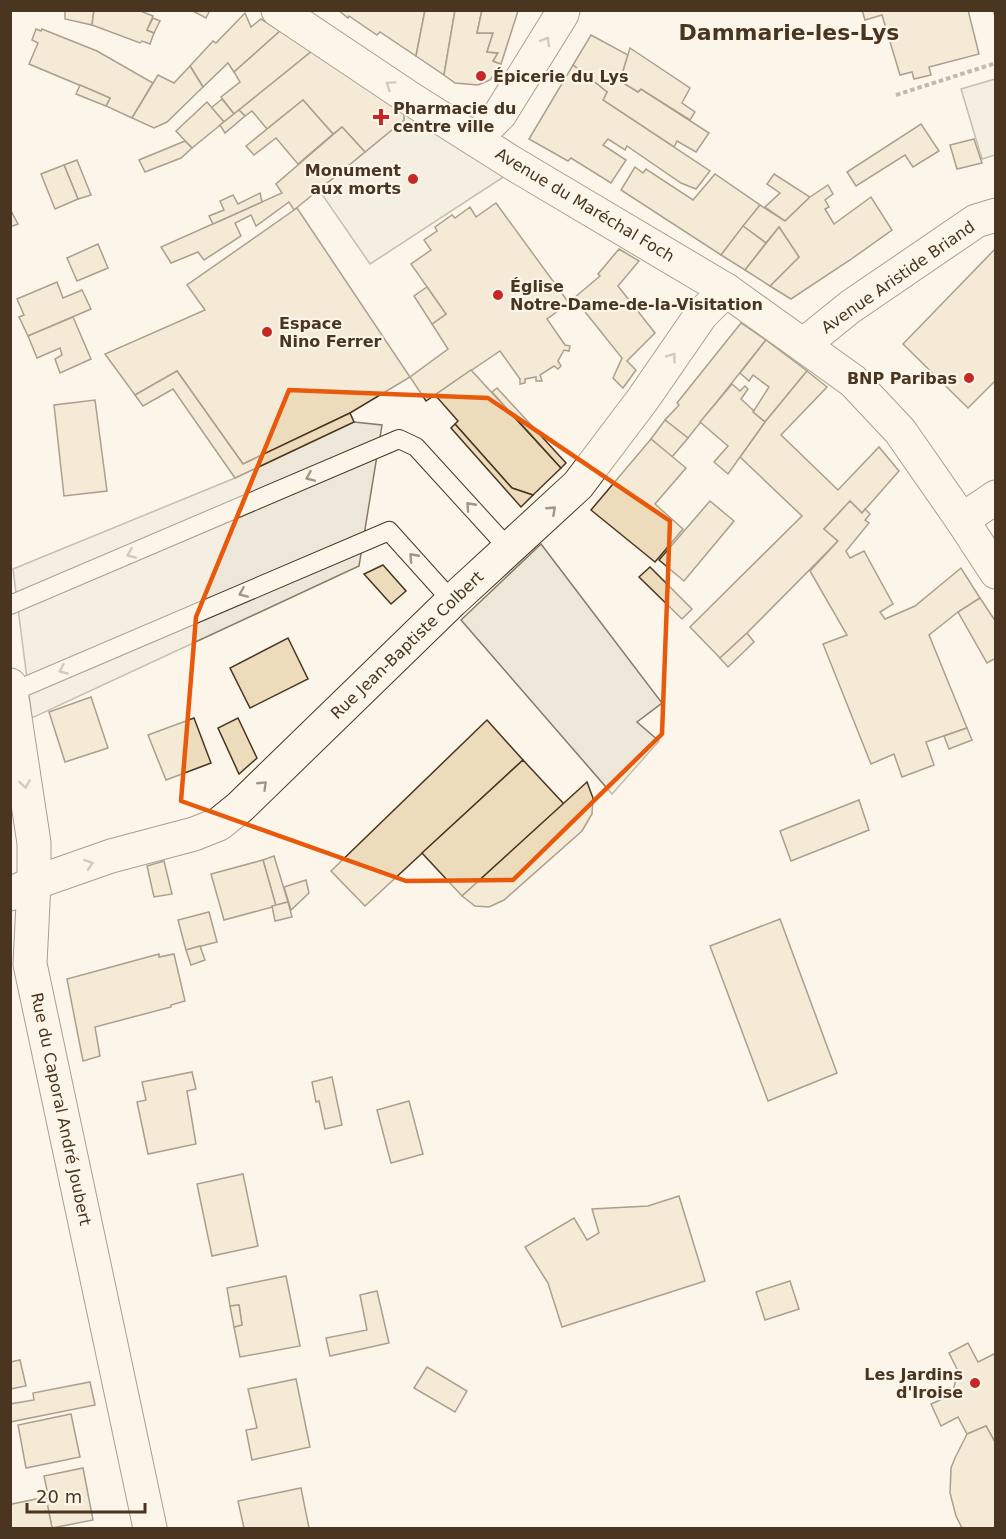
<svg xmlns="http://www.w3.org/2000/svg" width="1006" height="1539" font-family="'DejaVu Sans',sans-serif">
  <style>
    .parking { fill: #ede7d9; stroke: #887966; stroke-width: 1.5 }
    .building { fill: #ecdcbc; stroke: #4a3520; stroke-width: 1.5 }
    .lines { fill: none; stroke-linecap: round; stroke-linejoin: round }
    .service-casing { stroke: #4a3520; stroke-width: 20 }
    .minor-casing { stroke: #4a3520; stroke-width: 35 }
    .path { stroke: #7f6f5c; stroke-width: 4; stroke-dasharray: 4.5 3; stroke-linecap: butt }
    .service { stroke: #fbf6e9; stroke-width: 18 }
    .minor { stroke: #fbf6e9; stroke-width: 33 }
    .oneway { stroke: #a29684 }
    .marked { fill: none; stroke: #e8590c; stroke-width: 4.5; stroke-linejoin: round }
    .poi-dot { fill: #c62828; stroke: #fbf6e9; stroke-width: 2 }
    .labels { text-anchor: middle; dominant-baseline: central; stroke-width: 4.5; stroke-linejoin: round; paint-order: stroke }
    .poi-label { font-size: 16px; font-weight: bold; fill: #4a3520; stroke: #fbf6e9; text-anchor: start }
    .street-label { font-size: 16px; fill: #4a3520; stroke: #fbf6e9 }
    .district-label { font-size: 22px; font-weight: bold; fill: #4a3520; stroke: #fbf6e9 }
  </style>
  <rect width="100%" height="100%" fill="#fbf6e9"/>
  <g class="parking">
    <polygon points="995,79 995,155 982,159 961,89"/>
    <polygon points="404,110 505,176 370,264 319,190 404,120"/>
    <polygon points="354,422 382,425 359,566 32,718 13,569 235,478"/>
    <polygon points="541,544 662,703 637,722 659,741 612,794 461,620"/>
  </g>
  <g class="building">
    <polygon points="65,10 94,10 92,25 65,19"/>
    <polygon points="94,10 138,10 153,16 147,30 154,33 150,44 142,41 140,43 92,25"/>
    <polygon points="191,10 210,10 206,18"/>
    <polygon points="338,10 425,10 416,56 380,32 377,35 349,16 348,18"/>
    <polygon points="425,10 455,10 444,75 416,56"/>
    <polygon points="455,10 482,10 477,33 493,33 487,52 498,53 493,61 501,64 497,71 490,80 478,85 455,83 444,75"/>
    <polygon points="482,10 518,11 501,64 493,61 498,53 487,52 493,33 477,33"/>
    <polygon points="862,10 968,10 979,54 929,67 931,75 914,79 912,72 900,75 882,15 865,20"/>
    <polygon points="245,13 251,27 261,19 280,31 234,72 228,63 203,87 190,66 213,41 216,43"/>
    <polygon points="153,18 160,21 154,33 147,30"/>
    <polygon points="36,29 41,31 42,29 97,51 153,83 132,118 106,106 110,98 29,64 38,43 32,40"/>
    <polygon points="280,31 312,51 234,114 221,97 240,82 234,72"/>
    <polygon points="591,35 628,55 620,81 638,92 641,89 709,133 696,152 677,141 674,147 603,100 607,92 573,65"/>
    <polygon points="630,48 690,88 682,103 695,112 690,120 641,89 638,92 620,81"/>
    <polygon points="312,51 404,110 404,120 365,152 342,127 333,134 303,100 267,129 252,111 245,116 239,110"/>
    <polygon points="573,65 607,92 603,100 710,171 696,189 681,183 627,146 625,150 608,139 603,145 626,160 611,183 571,158 568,161 529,139"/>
    <polygon points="190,66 203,87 167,122 154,128 132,118 158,75 174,83"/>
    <polygon points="80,85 110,98 106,106 76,94"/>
    <polygon points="222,99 234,114 224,122 211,108"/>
    <polygon points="303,100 333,134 298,164 276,138 254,155 246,146"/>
    <polygon points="207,102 224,122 192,148 176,131"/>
    <polygon points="239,110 245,116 225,133 220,125"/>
    <polygon points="921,124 939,151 913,167 905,155 856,186 847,172"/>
    <polygon points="342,127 365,152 294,210 289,202 256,226 251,215 235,223 241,236 204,260 198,252 171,263 161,247 282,193 276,184"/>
    <polygon points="974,139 982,163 957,169 950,145"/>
    <polygon points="185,141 192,148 181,158 145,172 139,160"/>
    <polygon points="77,160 91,195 78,199 64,165"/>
    <polygon points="64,165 78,199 55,209 41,174"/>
    <polygon points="635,167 643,173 646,169 693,200 715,174 760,205 721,255 621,190"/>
    <polygon points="774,174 810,197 785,221 765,207 780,193 767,184"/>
    <polygon points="828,185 833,194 825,200 829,207 825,209 834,224 871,197 892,230 850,260 791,299 770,286 799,257 779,227 766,243 743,226 760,205 785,221 810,197"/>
    <polygon points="260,193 262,202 213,224 209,216 224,210 220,201 233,195 238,204"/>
    <polygon points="496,203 569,303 547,319 565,345 570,346 569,351 564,350 558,361 561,366 558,369 554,366 540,375 542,381 536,381 536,377 525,379 525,383 520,384 520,379 500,351 426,401 410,377 448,349 432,324 446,314 411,264 431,250 424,240 437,231 435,227 452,215 455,218 470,207 476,217"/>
    <polygon points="297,208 410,377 350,413 243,464 177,371 135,395 105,354 205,310 187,285"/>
    <polygon points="10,209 18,224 10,227"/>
    <polygon points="743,226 766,243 745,270 721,255"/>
    <polygon points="779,227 799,257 770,286 745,270"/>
    <polygon points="98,244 108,268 77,281 67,258"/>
    <polygon points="996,248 996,380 968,408 903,344"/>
    <polygon points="619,249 639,261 618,286 655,333 627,361 636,370 623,388 613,378 622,358 574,298 600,276 598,274"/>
    <polygon points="57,282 63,298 82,290 91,309 28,336 19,317 24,315 17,299"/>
    <polygon points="427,287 446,314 432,324 414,296"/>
    <polygon points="73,317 91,359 60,373 55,359 62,355 60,348 37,358 28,336"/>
    <polygon points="741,323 766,340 688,438 665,420 679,405 677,403"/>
    <polygon points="766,340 807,371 765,422 753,412 769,387 753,375 749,381 740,373"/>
    <polygon points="471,370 561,468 533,495 512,488 455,424 458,421 435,395"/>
    <polygon points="177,371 243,464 350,413 354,422 235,478 173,389 143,406 135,395"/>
    <polygon points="807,371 827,387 781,435 838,490 879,447 899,471 862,513 850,501 824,529 838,541 747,633 720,658 690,627 802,516 740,457 765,422"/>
    <polygon points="732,384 740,391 745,386 748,389 741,399 754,411 753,412 765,422 728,474 714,462 728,446 700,422"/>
    <polygon points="497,388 566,463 561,468 492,392"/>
    <polygon points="95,400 107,491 64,496 54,405"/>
    <polygon points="665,420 688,438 672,457 651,439"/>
    <polygon points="455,424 512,488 533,495 521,507 451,428"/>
    <polygon points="651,439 686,468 655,504 683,529 655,562 591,510"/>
    <polygon points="710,501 734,521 684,581 659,560"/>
    <polygon points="850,501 862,513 865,509 870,514 865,520 869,523 846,551 850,558 864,551 893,604 880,612 885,619 915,606 961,568 980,598 958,612 929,635 967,728 926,742 934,765 902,777 894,754 871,764 823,644 847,635 810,571 838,541 824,529"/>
    <polygon points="383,565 406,591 391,604 364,574"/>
    <polygon points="650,567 692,609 682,619 639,577"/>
    <polygon points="980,598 996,622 996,658 987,663 958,612"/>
    <polygon points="747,633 754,642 728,667 720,658"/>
    <polygon points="288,638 308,679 250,708 230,668"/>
    <polygon points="91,697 108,748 65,762 49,712"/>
    <polygon points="194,718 211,763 166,780 148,735"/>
    <polygon points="238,718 257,758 239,774 218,728"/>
    <polygon points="487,720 523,760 365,906 331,871"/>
    <polygon points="967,728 972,740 949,749 944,736"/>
    <polygon points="523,760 564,804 462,896 422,853"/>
    <polygon points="587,782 593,798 592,814 582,831 504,900 489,907 475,906 462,896"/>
    <polygon points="859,800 869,830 791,861 780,831"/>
    <polygon points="274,856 288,902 276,906 263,860"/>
    <polygon points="263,860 276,906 224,920 211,874"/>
    <polygon points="164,861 172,894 154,897 147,866"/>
    <polygon points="306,880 309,893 291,910 284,887"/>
    <polygon points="288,902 292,917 275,921 272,906"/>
    <polygon points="209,912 217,942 186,950 178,920"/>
    <polygon points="780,919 837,1073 768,1101 710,946"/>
    <polygon points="200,946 205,960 191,965 186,950"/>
    <polygon points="159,954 159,957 174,954 185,1001 171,1005 171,1007 95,1027 100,1056 83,1061 67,979"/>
    <polygon points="192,1072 196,1089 187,1091 196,1144 148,1154 137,1102 146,1100 142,1082"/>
    <polygon points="332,1077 342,1125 325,1129 319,1101 316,1102 312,1082"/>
    <polygon points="409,1101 423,1154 391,1163 377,1110"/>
    <polygon points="243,1174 258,1246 212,1256 197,1184"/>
    <polygon points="679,1196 705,1281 562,1327 548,1283 525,1247 574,1218 587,1240 599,1233 592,1209 648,1206"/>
    <polygon points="286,1276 300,1346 240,1357 234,1327 242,1325 239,1305 230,1306 227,1288"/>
    <polygon points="790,1281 799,1309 765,1320 756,1292"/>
    <polygon points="377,1291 389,1343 330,1356 326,1338 367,1330 360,1295"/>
    <polygon points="239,1305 242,1325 234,1327 230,1306"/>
    <polygon points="968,1343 978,1362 996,1353 996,1444 986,1426 967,1434 958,1417 941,1426 931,1404 952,1395 958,1371 949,1353"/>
    <polygon points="20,1360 26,1386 10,1389 10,1362"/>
    <polygon points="427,1367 467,1391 455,1412 414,1388"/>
    <polygon points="296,1379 310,1447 252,1460 246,1430 257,1428 248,1389"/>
    <polygon points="90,1382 95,1405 10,1422 10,1404 34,1400 33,1393"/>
    <polygon points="71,1414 80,1457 26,1468 18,1425"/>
    <polygon points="986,1426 996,1444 996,1528 962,1528 956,1516 950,1493 951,1468 955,1458 967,1434"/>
    <polygon points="83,1468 93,1520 52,1528 44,1490 47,1490 44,1476"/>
    <polygon points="301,1488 309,1528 244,1528 238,1501"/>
    <polygon points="46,1497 52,1528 10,1528 10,1507 12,1504"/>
  </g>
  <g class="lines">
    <defs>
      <g id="service">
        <polyline points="10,605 399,439 416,447 509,549"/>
        <polyline points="12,692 389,531 452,601"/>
      </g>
      <g id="minor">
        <polyline points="278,10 411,99 514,164 726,290 853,381 900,431 962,520 996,572"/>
        <polyline points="475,139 500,114 562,14 563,10"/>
        <polyline points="803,345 850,307 976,221 996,215"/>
        <polyline points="962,520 996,497"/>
        <polyline points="10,685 34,843 34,883 30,964 150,1528"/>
        <polyline points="10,894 34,883 111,856 194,834 219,824 240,807 452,601 578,485 643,399 701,315 726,290"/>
      </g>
    </defs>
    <use href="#service" class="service-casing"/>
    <use href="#minor" class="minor-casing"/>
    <g class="path">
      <polyline points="994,10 996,16"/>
      <polyline points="896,95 996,63"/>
    </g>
    <use href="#service" class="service"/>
    <use href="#minor" class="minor"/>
  </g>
  <defs><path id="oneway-chevron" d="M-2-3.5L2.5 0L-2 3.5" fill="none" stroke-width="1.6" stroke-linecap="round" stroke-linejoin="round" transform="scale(1.5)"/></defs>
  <g class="oneway">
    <use href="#oneway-chevron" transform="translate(546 41) rotate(-58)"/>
    <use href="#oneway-chevron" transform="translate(390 85) rotate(-146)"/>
    <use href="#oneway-chevron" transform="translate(672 357) rotate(-55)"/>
    <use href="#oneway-chevron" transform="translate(310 477) rotate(157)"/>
    <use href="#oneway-chevron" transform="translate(470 506) rotate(-132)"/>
    <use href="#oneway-chevron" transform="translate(552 510) rotate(-43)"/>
    <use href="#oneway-chevron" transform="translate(131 554) rotate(157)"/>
    <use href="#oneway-chevron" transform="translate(413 557) rotate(-132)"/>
    <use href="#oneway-chevron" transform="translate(243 593) rotate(157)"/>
    <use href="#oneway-chevron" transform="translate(63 670) rotate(157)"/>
    <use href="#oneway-chevron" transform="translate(25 784) rotate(81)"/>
    <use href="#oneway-chevron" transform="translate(263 785) rotate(-44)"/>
    <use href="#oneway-chevron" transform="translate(89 864) rotate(-19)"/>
  </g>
  <path d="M0 0H1006V1539H0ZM289 390 488 398 670 521 662 734 513 880 406 881 181 801 196 617Z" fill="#fbf6e9" fill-opacity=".55" fill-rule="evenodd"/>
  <path class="marked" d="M289 390 488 398 670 521 662 734 513 880 406 881 181 801 196 617Z"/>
  <g class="poi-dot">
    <circle cx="481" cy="76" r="6"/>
    <path d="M378 108h6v6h6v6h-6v6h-6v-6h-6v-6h6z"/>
    <circle cx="413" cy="179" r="6"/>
    <circle cx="498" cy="295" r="6"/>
    <circle cx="267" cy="332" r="6"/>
    <circle cx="969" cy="378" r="6"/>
    <circle cx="975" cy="1383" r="6"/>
  </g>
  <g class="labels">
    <g class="poi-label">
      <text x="493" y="76">Épicerie du Lys</text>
      <text x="393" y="108">Pharmacie du<tspan x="393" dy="18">centre ville</tspan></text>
      <text x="401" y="170" text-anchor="end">Monument<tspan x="401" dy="18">aux morts</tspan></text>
      <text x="510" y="286">Église<tspan x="510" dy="18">Notre-Dame-de-la-Visitation</tspan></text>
      <text x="279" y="323">Espace<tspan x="279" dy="18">Nino Ferrer</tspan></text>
      <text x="957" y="378" text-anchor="end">BNP Paribas</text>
      <text x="963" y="1374" text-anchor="end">Les Jardins<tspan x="963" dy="18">d'Iroise</tspan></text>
    </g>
    <g class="street-label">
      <text transform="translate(585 205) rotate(31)">Avenue du Maréchal Foch</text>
      <text transform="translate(898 277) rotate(-35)">Avenue Aristide Briand</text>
      <text transform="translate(407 645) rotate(-44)">Rue Jean-Baptiste Colbert</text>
      <text transform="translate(61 1109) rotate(78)">Rue du Caporal André Joubert</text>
    </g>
    <g class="district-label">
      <text x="789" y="32">Dammarie-les-Lys</text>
    </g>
  </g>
  <rect width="1006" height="1539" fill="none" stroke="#4a3520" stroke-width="24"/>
  <path d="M27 1503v9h118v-9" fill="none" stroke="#4a3520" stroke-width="3"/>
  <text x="36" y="1503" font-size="18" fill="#4a3520" stroke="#fbf6e9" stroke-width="4.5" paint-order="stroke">20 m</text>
</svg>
